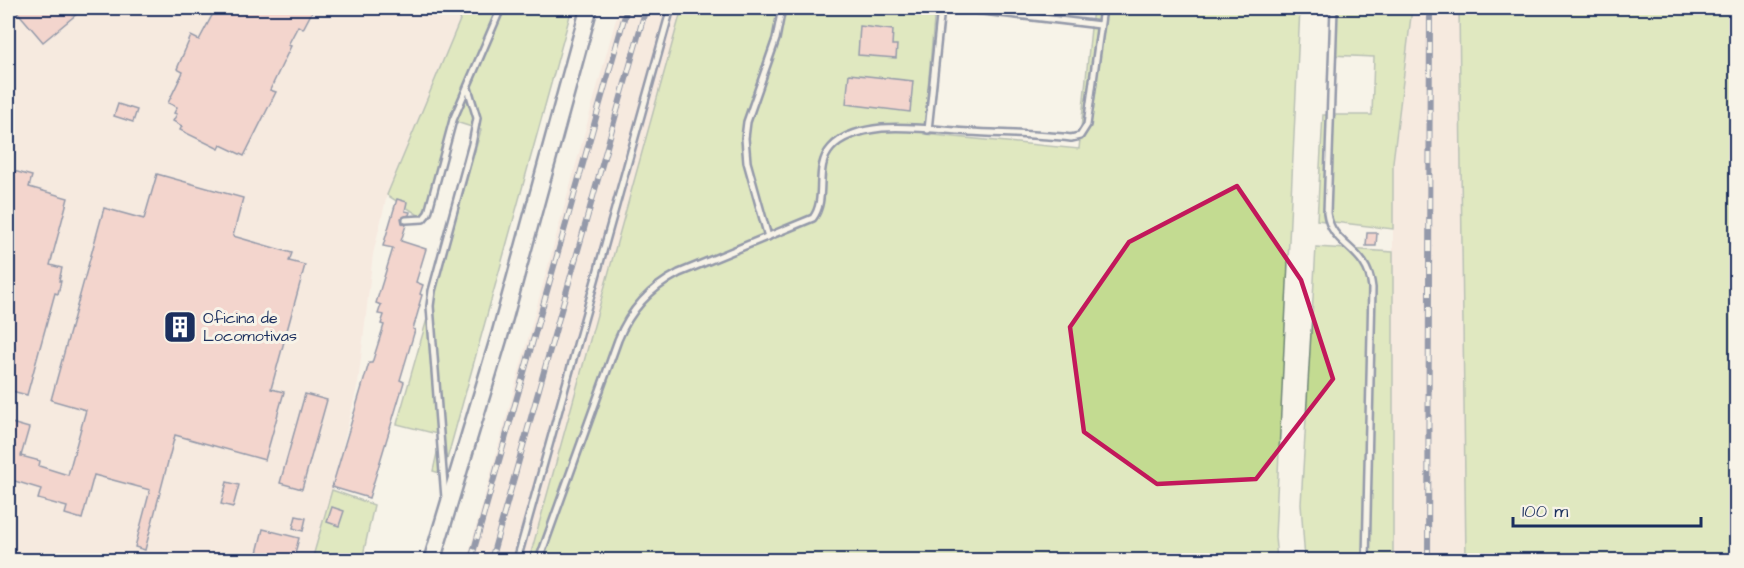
<svg xmlns="http://www.w3.org/2000/svg" width="1744" height="568" font-family="'Architects Daughter',sans-serif">
  <style>
    .built { fill: #f4dfd6 }
    .green { fill: #c3db91; stroke: #6f8578; stroke-width: 1.5 }
    .building { fill: #edb1ad; stroke: #1b2f5e; stroke-width: 1.5 }
    .lines { fill: none; stroke-linecap: round; stroke-linejoin: round }
    .lane-casing { stroke: #1b2f5e; stroke-width: 10 }
    .secondary-casing { stroke: #1b2f5e; stroke-width: 20 }
    .lane { stroke: #f7f3e8; stroke-width: 5 }
    .secondary { stroke: #f7f3e8; stroke-width: 15 }
    .rail-casing { stroke: #1b2f5e; stroke-width: 6 }
    .rail { stroke: #f7f3e8; stroke-width: 4; stroke-dasharray: 11; stroke-linecap: butt }
    .marked { fill: none; stroke: #c2185b; stroke-width: 4.5; stroke-linejoin: round }
    .labels { text-anchor: middle; dominant-baseline: central; stroke-width: 6; stroke-linejoin: round; paint-order: stroke }
    .poi-label { font-size: 16px; fill: #1b2f5e; stroke: #f7f3e8; text-anchor: start }
  </style>
  <rect width="100%" height="100%" fill="#f7f3e8"/>
  <filter id="ink" filterUnits="userSpaceOnUse"><feTurbulence type="fractalNoise" baseFrequency=".0167" numOctaves="2"/><feDisplacementMap in="SourceGraphic" scale="12" xChannelSelector="R" yChannelSelector="G"/><feConvolveMatrix kernelMatrix="1 2 1 2 8 2 1 2 1" color-interpolation-filters="sRGB"/></filter>
  <g filter="url(#ink)">
    <g class="built">
      <polygon points="8,8 465,8 387,195 373,254 358,383 332,490 312,560 8,560"/>
      <polygon points="619,8 682,8 529,560 467,560"/>
      <polygon points="1412,8 1459,8 1466,560 1393,560 1393,162"/>
    </g>
    <g class="green">
      <polygon points="465,8 572,8 443,474 433,471 441,435 397,424 481,130 456,122 423,218 387,195"/>
      <polygon points="682,8 935,8 924,134 1079,149 1093,8 1300,8 1275,537 1277,560 529,560"/>
      <polygon points="1331,8 1412,8 1393,162 1393,229 1317,220 1323,115 1372,115 1374,57 1329,55"/>
      <polygon points="1459,8 1736,8 1736,560 1466,560"/>
      <polygon points="1316,247 1393,252 1393,560 1305,560 1301,504"/>
      <polygon points="332,490 374,505 362,560 312,560"/>
    </g>
    <g class="building">
      <polygon points="14,8 84,8 43,42"/>
      <polygon points="216,8 314,8 303,29 298,26 288,45 291,46 270,90 276,92 244,156 221,145 219,149 180,130 182,126 173,121 177,114 174,113 177,107 168,103 183,72 177,69 191,36 199,40"/>
      <polygon points="860,26 893,30 892,45 897,45 896,58 858,55"/>
      <polygon points="849,74 913,81 910,112 846,104"/>
      <polygon points="118,104 137,110 133,122 114,116"/>
      <polygon points="10,170 32,176 29,187 68,198 50,265 62,268 59,281 61,281 58,294 55,293 27,395 8,390 8,177"/>
      <polygon points="157,174 243,198 233,236 292,253 289,261 305,265 271,389 284,392 265,460 175,435 145,550 135,547 150,490 94,475 82,519 65,514 67,507 38,499 41,489 8,479 8,422 29,428 21,456 40,461 39,466 68,475 86,410 51,400 104,208 144,219"/>
      <polygon points="397,199 407,202 405,211 410,212 409,215 401,218 402,223 406,225 401,241 426,249 416,282 423,285 420,294 422,295 419,305 420,305 413,329 415,330 400,380 404,382 369,498 332,487 369,363 372,363 384,325 381,324 384,315 378,314 381,305 376,303 393,248 383,246"/>
      <polygon points="1367,233 1377,233 1376,246 1366,246"/>
      <polygon points="305,394 327,400 302,489 280,483"/>
      <polygon points="227,482 239,485 233,507 221,504"/>
      <polygon points="332,507 344,511 339,526 327,522"/>
      <polygon points="296,516 306,518 303,531 293,528"/>
      <polygon points="263,529 299,538 293,561 255,561"/>
    </g>
    <g class="lines">
      <defs>
        <g id="lane">
          <polyline points="958,8 1100,25"/>
          <path d="M1334 8 1327 213C1331 247 1368 247 1372 288L1366 560"/>
          <polyline points="928,130 941,8"/>
          <polyline points="406,220 423,219 428,213 453,120 501,8"/>
          <polyline points="768,237 747,162 745,138 747,122 776,39 782,8"/>
          <polyline points="445,498 430,306 432,291 472,144 477,118 468,88"/>
          <polyline points="517,560 671,8"/>
          <path d="M539 560 618 340C630 310 650 288 679 273L813 218C828 198 813 168 831 148 843 134 864 130 882 128 910 126 941 130 969 132 1003 134 1037 134 1071 138L1080 136 1087 125 1103 8"/>
        </g>
        <polyline id="secondary" points="432,560 500,334 589,8"/>
      </defs>
      <use href="#lane" class="lane-casing"/>
      <use href="#secondary" class="secondary-casing"/>
      <use href="#lane" class="lane"/>
      <use href="#secondary" class="secondary"/>
      <defs>
        <g id="rail">
          <polyline points="471,560 627,8"/>
          <polyline points="491,560 646,8"/>
          <polyline points="1428,560 1430,8"/>
        </g>
      </defs>
      <use href="#rail" class="rail-casing"/>
      <use href="#rail" class="rail"/>
    </g>
  </g>
  <path d="M0 0H1744V568H0ZM1237 186 1301 280 1333 379 1256 479 1157 484 1084 432 1070 327 1129 242Z" fill="#f7f3e8" fill-opacity=".55" fill-rule="evenodd"/>
  <path class="marked" d="M1237 186 1301 280 1333 379 1256 479 1157 484 1084 432 1070 327 1129 242Z"/>
  <defs>
    <symbol id="building-square" viewBox="-11 -11 22 22"><rect x="-9" y="-9" width="18" height="18" rx="4" fill="#1b2f5e" stroke="#f7f3e8"/><path d="M-4-6H4V6H1V3H-1V6H-4ZM-2.5-4.3h1.7v1.8h-1.7ZM.8-4.3h1.7v1.8H.8ZM-2.5-1h1.7V.8h-1.7ZM.8-1h1.7V.8H.8Z" fill="#fff"/></symbol>
  </defs>
  <g fill-rule="evenodd">
    <use href="#building-square" x="161" y="308" width="38" height="38"/>
  </g>
  <g class="labels">
    <g class="poi-label">
      <text x="203" y="318">Oficina de<tspan x="203" dy="18">Locomotivas</tspan></text>
    </g>
  </g>
  <rect width="1744" height="568" fill="none" stroke="#f7f3e8" stroke-width="30"/>
  <rect x="15" y="15" width="1714" height="538" fill="none" stroke="#1b2f5e" stroke-width="2" filter="url(#ink)"/>
  <path d="M1513 517v9h188v-9" fill="none" stroke="#1b2f5e" stroke-width="3"/>
  <text x="1522" y="517" font-size="18" fill="#1b2f5e" stroke="#f7f3e8" stroke-width="4.5" paint-order="stroke">100 m</text>
</svg>
